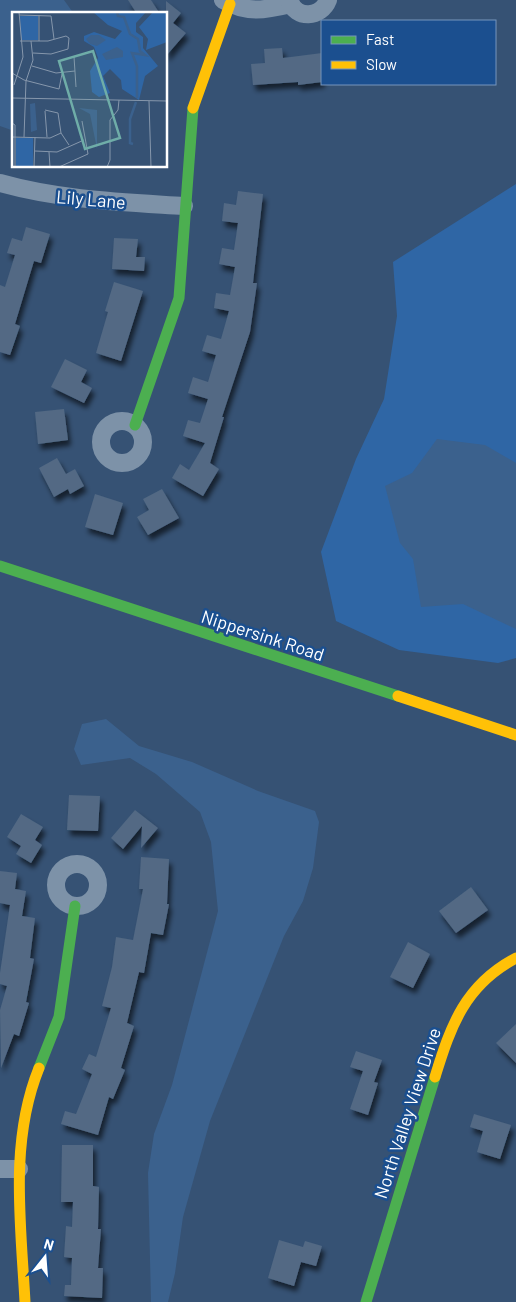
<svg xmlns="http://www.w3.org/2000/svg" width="516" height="1302" font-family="Barlow,sans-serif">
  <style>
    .green { fill: #2f66a5 }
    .water { fill: #3b618d }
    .building { fill: #526984; filter: url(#shadow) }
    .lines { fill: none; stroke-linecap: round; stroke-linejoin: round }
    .street { stroke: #7d92a8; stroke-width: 18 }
    .fast { stroke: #4caf50; stroke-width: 11 }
    .slow { stroke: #ffc107; stroke-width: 11 }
    .labels { text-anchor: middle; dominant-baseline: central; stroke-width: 5; stroke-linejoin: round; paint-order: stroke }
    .street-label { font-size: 18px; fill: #fff; stroke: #1b4f8f }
    .inset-river { fill: none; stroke: #3b618d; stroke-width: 2.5 }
    .inset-road { fill: none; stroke: #8697ac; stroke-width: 1 }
    .view { fill: #6fada8; fill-opacity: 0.15; stroke: #6fada8; stroke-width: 2.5 }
    .inset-edge { fill: none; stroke: #fff; stroke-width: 2.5 }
  </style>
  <defs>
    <filter id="shadow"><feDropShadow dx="3" dy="5.5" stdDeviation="2.5" flood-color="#0009"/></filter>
  </defs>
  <rect width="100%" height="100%" fill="#365274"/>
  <polygon class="green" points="516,184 516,658 498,663 399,650 336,621 321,552 356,459 384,399 397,316 393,262"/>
  <g class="water">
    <polygon points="0,0 64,0 74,14 14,14 14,131 0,126"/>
    <polygon points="437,439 485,445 516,463 516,629 463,604 421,607 413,559 400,543 385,486 412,473"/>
    <polygon points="106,719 139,746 192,762 258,791 315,811 319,822 313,868 303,901 284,936 210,1121 183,1217 175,1273 168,1302 151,1302 148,1173 154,1134 172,1085 218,911 211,842 200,812 156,774 130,758 81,765 74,749 82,724"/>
  </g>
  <g class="building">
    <polygon points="128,0 151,0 160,14 137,14"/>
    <polygon points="166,1 181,13 173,23 186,33 166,56"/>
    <polygon points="282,48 283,58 322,53 322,82 298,85 298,82 253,85 251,64 265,63 264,49"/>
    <polygon points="238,191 263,194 253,283 257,283 250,332 222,417 224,417 210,463 219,469 203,496 172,478 180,464 189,470 205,443 183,436 188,420 200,423 208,399 188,393 193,377 208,382 216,355 202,351 207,335 221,339 229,311 214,308 216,293 230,295 235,267 219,264 222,248 234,250 238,223 222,221 224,203 236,205"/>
    <polygon points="26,227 50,234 41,263 34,261 15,324 20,326 10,355 0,352 0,285 5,287 15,255 7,253 12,238 22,241"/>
    <polygon points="114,238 138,239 136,257 145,257 144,271 112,269"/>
    <polygon points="114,282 143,291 121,361 96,353 108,312 105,311"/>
    <polygon points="65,359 87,370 81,382 92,388 84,403 51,387"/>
    <polygon points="64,409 68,440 38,444 35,412"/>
    <polygon points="57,458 66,474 75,469 84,486 70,494 68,489 54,497 39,468"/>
    <polygon points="162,489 179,518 148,535 137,517 149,510 143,499"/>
    <polygon points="95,494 123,503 113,535 85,527"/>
    <polygon points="69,795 100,796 98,831 67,830"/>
    <polygon points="135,810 158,828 141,848 142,826 123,849 111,838"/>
    <polygon points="21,814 43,827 35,840 42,845 31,863 16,854 21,846 7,837"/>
    <polygon points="141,857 169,859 167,904 169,904 163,935 151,933 144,973 139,972 127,1023 134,1026 121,1068 125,1070 113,1099 109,1097 98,1135 61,1124 65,1111 76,1114 92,1074 82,1069 89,1054 96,1057 111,1008 102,1006 112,967 116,937 133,940 143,889 139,889"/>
    <polygon points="0,871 17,873 15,889 26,891 22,916 35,918 30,958 34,959 26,1002 29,1003 19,1036 14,1034 1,1068 0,1010 7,986 0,984 0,973 10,905 0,903"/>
    <polygon points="471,887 488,910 456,933 439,911"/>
    <polygon points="408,942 430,954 413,988 390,977"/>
    <polygon points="516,1024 516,1063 496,1043"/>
    <polygon points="356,1051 382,1060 374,1082 378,1083 368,1115 350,1109 363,1071 350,1067"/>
    <polygon points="474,1114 511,1125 500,1159 477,1152 483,1131 470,1127"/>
    <polygon points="62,1145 93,1145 93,1186 99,1187 98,1229 101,1229 98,1268 103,1268 102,1298 64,1296 65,1285 71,1285 72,1258 64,1257 66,1226 72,1227 73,1202 61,1202"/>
    <polygon points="279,1240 303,1247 305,1241 322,1246 316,1266 301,1262 294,1286 268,1278"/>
  </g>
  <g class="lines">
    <g class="street">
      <path d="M223 0C247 14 266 10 291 4"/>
      <path d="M289 0C296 20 321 18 328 0"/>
      <path d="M0 183C60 200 122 202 184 206"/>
      <circle cx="122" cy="442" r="21"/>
      <circle cx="77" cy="885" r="21"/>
      <polyline points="0,1169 19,1169"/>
    </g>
    <g class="fast">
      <polyline points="135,425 179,298 193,108"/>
      <polyline points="0,566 398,696"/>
      <polyline points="39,1068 59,1017 75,906"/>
      <polyline points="366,1302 435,1077"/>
    </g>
    <g class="slow">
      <polyline points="193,108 230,4"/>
      <polyline points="398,696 516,735"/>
      <path d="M435 1077C451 1025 465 985 516 958"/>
      <path d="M25 1302C21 1224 9 1142 39 1068"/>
    </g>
  </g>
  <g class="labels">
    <g class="street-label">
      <text transform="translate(91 199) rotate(5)">Lily Lane</text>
      <text transform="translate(263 635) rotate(18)">Nippersink Road</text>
      <text transform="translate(407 1113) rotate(-72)">North Valley View Drive</text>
    </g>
  </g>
  <g transform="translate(12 12)">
    <rect width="155" height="155" fill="#365274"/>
    <path d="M81 0H134L124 11V20L131 25V36L146 54 133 64 127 88 110 77 109 68 98 57 91 64 98 81 87 85 80 80 78 59 86 46 82 35 72 29V24L82 20 103 27 110 19 96 13ZM141 0H155V30L134 38 136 27 127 15ZM8 4H26V28H9ZM4 126H21V155H4Z" fill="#2f66a5"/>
    <path d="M79 23H87L94 28 85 34 78 32 74 27ZM105 35 111 39V45L94 48 90 42ZM23 91 25 118 19 120 18 92ZM67 96 85 98V137L78 102Z" fill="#3b618d"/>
    <path class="inset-river" d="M105 0 106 4 112 5 118 22 126 27 128 39 133 43 120 41 125 54V86M121 132 118 131V107L124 90"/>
    <path class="inset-road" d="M7 3 39 4 42 27M27 3V29M8 29H36L54 24 57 26 56 37M21 41 39 42 56 37M62 45 64 75M20 54 44 61 63 59M0 61 12 68 47 77 50 62M14 69 21 48 19 29M2 73 11 45 7 0M0 86 155 89M137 89 139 155M33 98 46 101 49 121 57 133M33 99 35 125M0 111 3 113V155M0 125 38 126 49 121M12 125 14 69M23 139 45 140 72 128M37 140 38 155M22 155 23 125M47 155 76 142 70 109M95 155 98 148V108L106 98 107 88"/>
    <path class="view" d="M81 39 108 126 73 137 47 49Z"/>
    <rect width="155" height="155" class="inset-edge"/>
  </g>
  <rect x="321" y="20" width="175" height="65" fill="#1b4f8f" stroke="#7695bc"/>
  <rect x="331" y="36" width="25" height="8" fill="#4caf50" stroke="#7695bc"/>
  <text x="366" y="45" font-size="15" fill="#ffffff">Fast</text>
  <rect x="331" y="61" width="25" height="8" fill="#ffc107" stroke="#7695bc"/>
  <text x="366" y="70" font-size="15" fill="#ffffff">Slow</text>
  <g transform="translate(45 1257) rotate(17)" stroke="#1b4f8f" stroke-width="4" paint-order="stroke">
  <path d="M0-4L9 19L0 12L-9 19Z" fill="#ffffff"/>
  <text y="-8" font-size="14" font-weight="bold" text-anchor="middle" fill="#ffffff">N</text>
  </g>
</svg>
